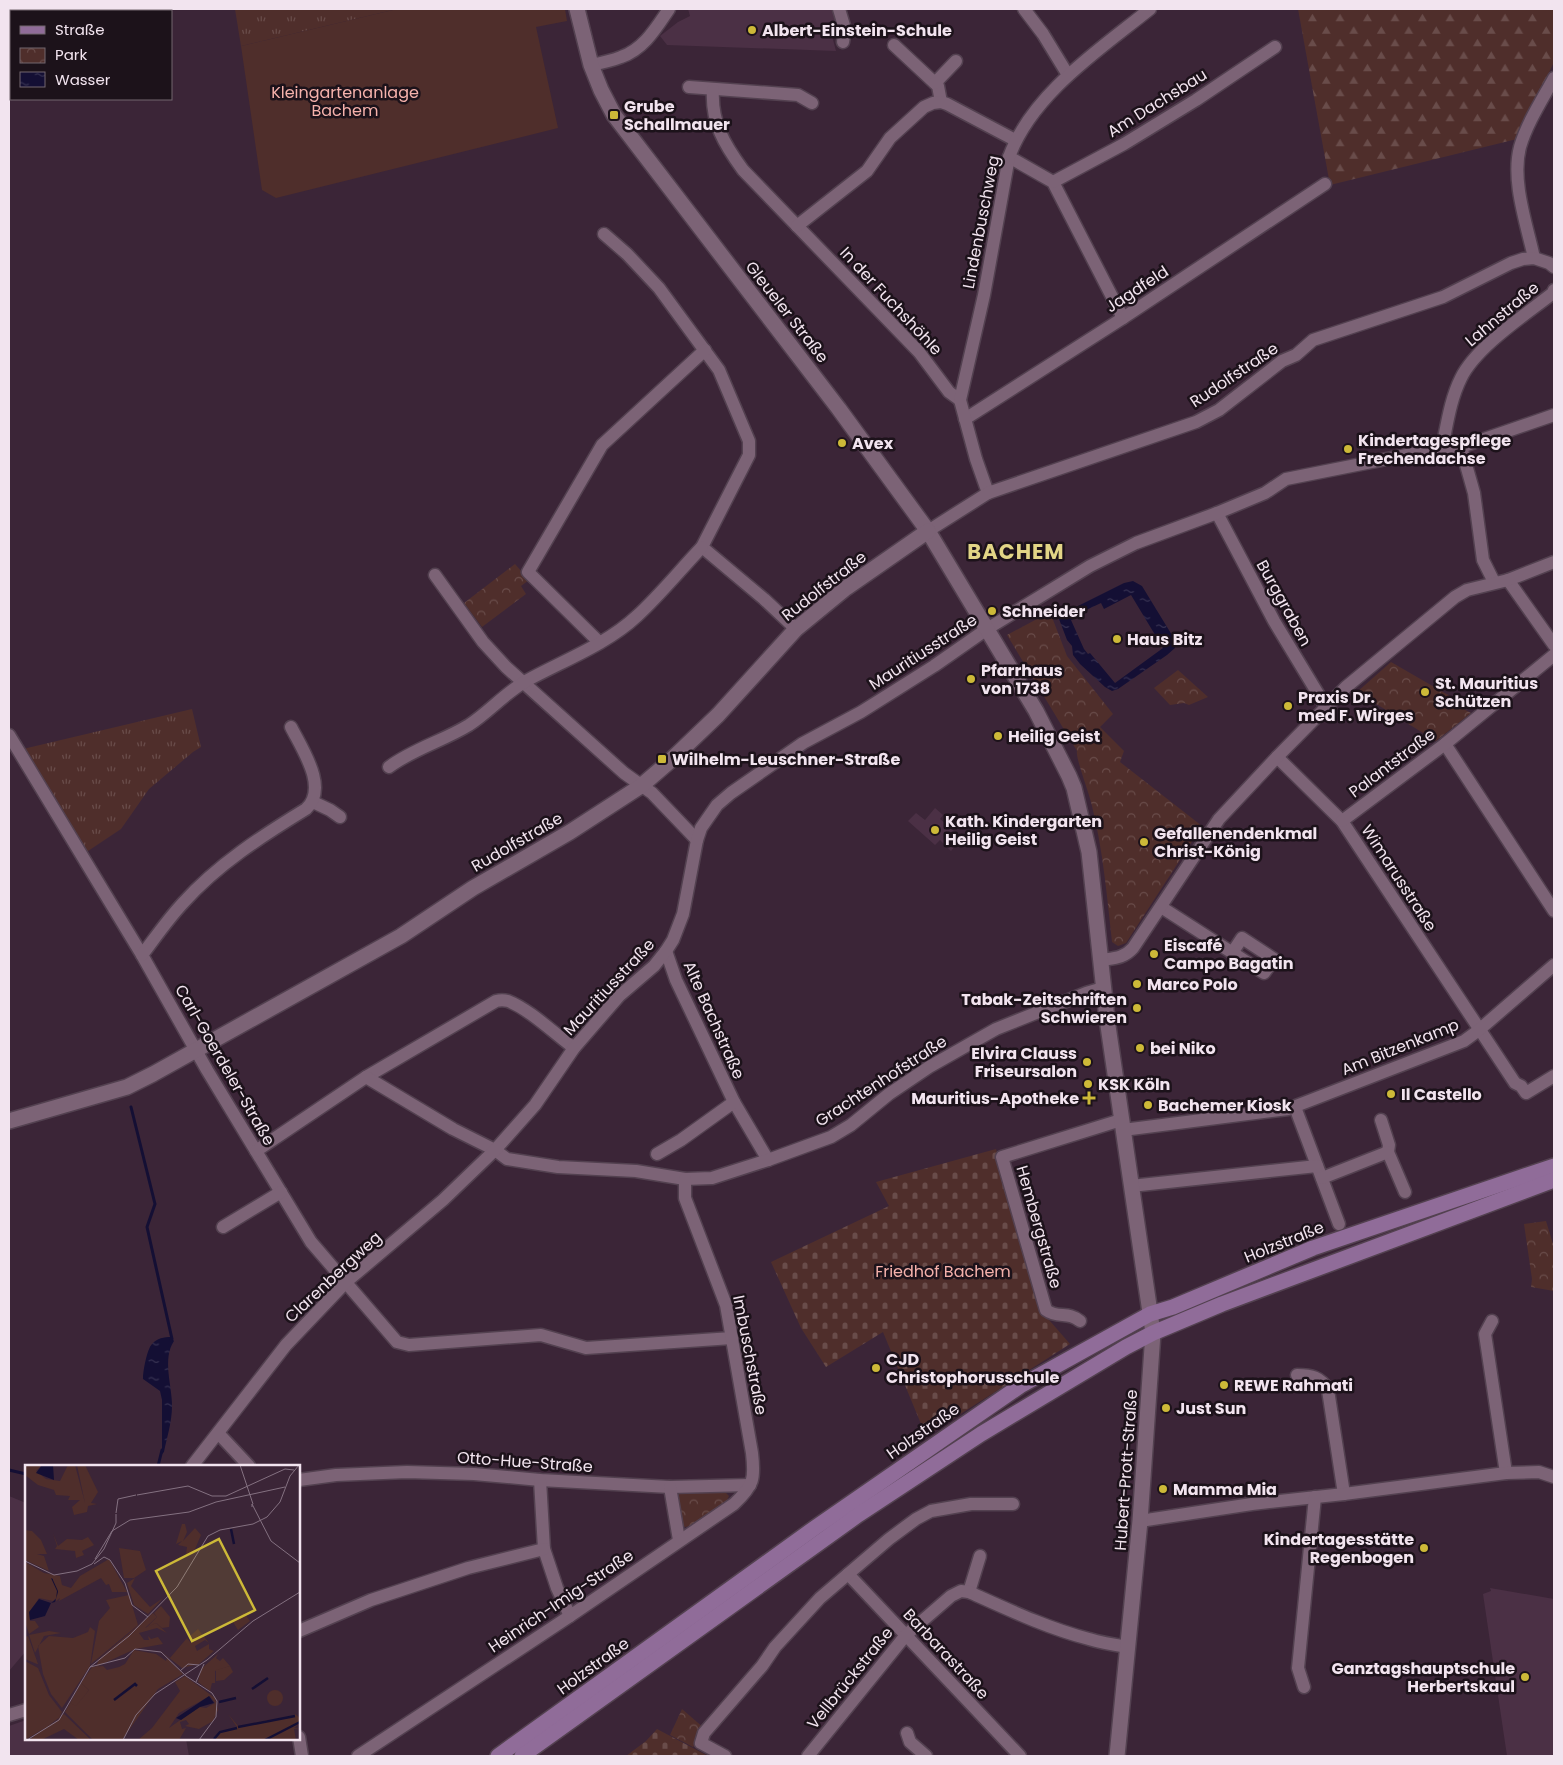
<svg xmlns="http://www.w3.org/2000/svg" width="1563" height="1765" font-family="Poppins,sans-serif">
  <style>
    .built { fill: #4b3045 }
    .grass { fill: url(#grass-tufts) }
    .forest { fill: url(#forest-firs) }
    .cemetery { fill: url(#cemetery-stones) }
    .park { fill: url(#park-crowns) }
    .garden { fill: #4f2e2b }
    .water { fill: url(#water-ripples); fill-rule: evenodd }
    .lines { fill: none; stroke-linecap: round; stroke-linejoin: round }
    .stream { stroke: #140f34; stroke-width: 3 }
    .minor-casing { stroke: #534150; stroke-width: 15 }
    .tertiary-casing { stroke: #534150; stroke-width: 18 }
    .secondary-casing { stroke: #534150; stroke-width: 18 }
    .minor { stroke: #7c6376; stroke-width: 12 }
    .tertiary { stroke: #7c6376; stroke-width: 15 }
    .secondary { stroke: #906c99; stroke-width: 15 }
    .poi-dot { fill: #cdb938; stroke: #1c121a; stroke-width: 2 }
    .labels { text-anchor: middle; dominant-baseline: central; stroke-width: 5; stroke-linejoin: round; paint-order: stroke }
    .poi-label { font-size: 16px; font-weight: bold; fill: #f2e4ef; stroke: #1c121a; text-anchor: start }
    .park-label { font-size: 16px; fill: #f5b1ab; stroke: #1c121a }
    .street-label { font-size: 16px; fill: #f2e4ef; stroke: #1c121a }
    .district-label { font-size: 21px; font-weight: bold; letter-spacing: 1px; fill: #e2d586; stroke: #1c121a }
    .inset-river { fill: none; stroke: #140f34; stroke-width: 2.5 }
    .inset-road { fill: none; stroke: #847181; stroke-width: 1 }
    .view { fill: #cdb938; fill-opacity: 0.15; stroke: #cdb938; stroke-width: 2.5 }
    .inset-edge { fill: none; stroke: #f2e4ef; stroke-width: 2.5 }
  </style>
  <defs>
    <pattern id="grass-tufts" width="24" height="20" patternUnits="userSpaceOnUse" patternTransform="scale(1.25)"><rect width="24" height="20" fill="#4f2e2b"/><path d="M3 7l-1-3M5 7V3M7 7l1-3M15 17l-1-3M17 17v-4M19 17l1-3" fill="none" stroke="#694c4a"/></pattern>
    <pattern id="forest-firs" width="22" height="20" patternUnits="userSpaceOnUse" patternTransform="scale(1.25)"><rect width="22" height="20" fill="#4f2e2b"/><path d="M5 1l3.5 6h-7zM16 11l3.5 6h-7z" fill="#694c4a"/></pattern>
    <pattern id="cemetery-stones" width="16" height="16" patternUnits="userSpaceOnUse" patternTransform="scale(1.25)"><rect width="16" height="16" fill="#4f2e2b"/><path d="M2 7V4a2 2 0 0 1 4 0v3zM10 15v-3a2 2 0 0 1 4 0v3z" fill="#694c4a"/></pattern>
    <pattern id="park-crowns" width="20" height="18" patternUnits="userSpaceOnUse" patternTransform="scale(1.25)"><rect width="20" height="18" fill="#4f2e2b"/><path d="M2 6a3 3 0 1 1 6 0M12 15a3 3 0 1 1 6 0" fill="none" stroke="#694c4a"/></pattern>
    <pattern id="water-ripples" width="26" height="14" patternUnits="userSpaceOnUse" patternTransform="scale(1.25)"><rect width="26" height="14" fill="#140f34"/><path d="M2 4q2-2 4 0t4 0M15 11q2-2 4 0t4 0" fill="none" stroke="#373252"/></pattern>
  </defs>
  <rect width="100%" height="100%" fill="#3b2537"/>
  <g class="built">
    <polygon points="688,9 834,9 840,30 831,32 836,51 667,45 660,36 678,22 690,16"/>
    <polygon points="935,808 943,815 940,819 962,838 951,851 940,840 935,845 908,821 916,813 925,820"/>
    <polygon points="9,1496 26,1503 26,1651 9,1671"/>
    <polygon points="1490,1588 1554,1599 1554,1756 1507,1756 1483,1594 1491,1591"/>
    <polygon points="26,1720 26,1739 186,1739 189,1756 9,1756 9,1726"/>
  </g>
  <g class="grass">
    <polygon points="235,9 397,9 241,46"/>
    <polygon points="192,709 201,747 193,752 149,789 121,829 85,853 23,749"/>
  </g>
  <polygon class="forest" points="1298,9 1554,9 1554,62 1517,139 1330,185"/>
  <g class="cemetery">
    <polygon points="996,1149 1041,1307 1043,1313 1070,1344 926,1436 883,1332 826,1367 801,1328 771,1262 889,1206 876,1182"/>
    <polygon points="657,1729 708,1756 626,1756 646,1741"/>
  </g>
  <g class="park">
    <polygon points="515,564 529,580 521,586 526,594 482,627 464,603"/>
    <path d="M1050 612 1067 656 1113 714 1100 727 1124 751 1120 762 1202 826 1126 943 1118 946 1112 942C1107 897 1103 850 1092 806 1090 795 1075 757 1077 751L1007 635Z"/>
    <polygon points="1391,662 1462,703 1460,707 1471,713 1436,741 1357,692"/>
    <polygon points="1178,670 1208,697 1189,705 1184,703 1170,705 1154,688"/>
    <polygon points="1546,1221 1554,1247 1554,1291 1531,1287 1532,1279 1524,1224"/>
    <polygon points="724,1491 729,1496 726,1502 690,1526 685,1527 682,1525 677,1497 679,1494"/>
    <polygon points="682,1709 705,1729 693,1747 670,1735"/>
  </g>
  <polygon class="garden" points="397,9 565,9 567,21 536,27 558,128 276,198 262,190 241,46"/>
  <g class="water">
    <path d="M1133 581 1142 586 1175 640V648L1167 655 1118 689 1112 691 1105 687 1080 664 1073 655 1072 646 1067 640 1059 619 1064 613 1124 583ZM1131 595 1163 648 1115 683 1090 653 1088 654 1084 649 1071 620 1085 614 1084 611 1101 603 1104 609Z"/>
    <path d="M171 1337 174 1341C162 1359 172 1385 172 1406 172 1422 167 1437 164 1452L162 1454V1400L160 1391 143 1379C143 1371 147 1349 152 1344 157 1338 164 1337 171 1337Z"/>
  </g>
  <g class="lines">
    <g class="stream">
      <polyline points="131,1107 155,1204 147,1227 172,1339 171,1340"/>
      <polyline points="158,1466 162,1450"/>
      <polyline points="9,1470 26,1474"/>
    </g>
    <defs>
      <g id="minor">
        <polyline points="839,9 845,29 843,42"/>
        <polyline points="1024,9 1043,34 1068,75"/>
        <polyline points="894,45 938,86 941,102"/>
        <path d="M591 65C601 63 611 61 621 57 644 49 656 28 669 9"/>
        <polyline points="935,83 956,61"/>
        <polyline points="689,87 798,95 812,103"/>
        <path d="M713 90C711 122 724 144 743 170L919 352 949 392 960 400"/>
        <polyline points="1009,157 1053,182 1123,318"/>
        <polyline points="1053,182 1124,144 1196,100 1275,47"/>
        <polyline points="797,226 867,171 890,138 924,107 933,103 941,102 947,104 1015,140"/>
        <polyline points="604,234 627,254 659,288 719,370 749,441 749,455 702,547 764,599 796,629"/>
        <path d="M1534 258C1527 225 1511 181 1520 147 1527 123 1542 100 1554 78"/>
        <polyline points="965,419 1123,318 1325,184"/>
        <polyline points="1461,447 1474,493 1483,560 1494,582"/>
        <path d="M1442 448C1447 425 1450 400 1461 378 1476 347 1525 315 1553 293L1554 290"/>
        <path d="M988 493 976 459 960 400 984 295 1009 157C1032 94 1099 50 1150 9"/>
        <polyline points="1217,513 1274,621 1326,707"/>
        <polyline points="928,531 988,493 1196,422 1219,410 1282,361 1296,355 1313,340 1443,297 1511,263 1523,259 1534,258 1549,263 1554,267"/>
        <polyline points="435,575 483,642 506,667 624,773 652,793 697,840"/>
        <polyline points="1508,580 1554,645"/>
        <polyline points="599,642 528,572 602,445 705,350"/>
        <polyline points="9,735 142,955 207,1070 311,1242 397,1342 409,1345 541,1335 586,1348 732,1338"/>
        <polyline points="1445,744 1554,911"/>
        <polyline points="1277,757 1342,821 1515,1083 1521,1086 1526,1093 1554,1076"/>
        <path d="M389 767C413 749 443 741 469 725 489 712 505 693 526 681 562 661 606 645 637 616 660 595 680 570 702 547"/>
        <polyline points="313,802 330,810 340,817"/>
        <polyline points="1342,821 1445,744 1554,655"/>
        <polyline points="1161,907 1264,973 1274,959 1242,938 1232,953"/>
        <polyline points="666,951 676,980 734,1102 768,1160"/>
        <path d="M142 955C155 938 168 919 183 903 218 864 262 836 306 809 329 788 302 749 291 727"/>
        <path d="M1102 960C1115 958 1124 958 1133 948L1219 819 1277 757 1346 687 1455 597 1467 590 1508 580 1554 562"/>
        <path d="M366 1077 496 1001C500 1000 504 1000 508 1001 529 1009 555 1034 574 1048"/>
        <polyline points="1295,1107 1339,1224"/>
        <polyline points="1381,1120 1389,1145 1388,1152 1405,1192"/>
        <polyline points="1123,1130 1288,1109 1464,1041 1479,1030 1554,965"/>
        <polyline points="256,1151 366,1077 453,1129 495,1150 507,1159 558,1167 636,1171 685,1179 712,1178 768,1160 831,1137 851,1125 889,1094 929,1067 996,1029 1086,993 1103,988"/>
        <polyline points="657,1154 681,1140 734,1102"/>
        <polyline points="1322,1178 1388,1152"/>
        <polyline points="1131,1186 1317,1166"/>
        <polyline points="223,1227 281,1192"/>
        <path d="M1080 1321C1068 1311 1058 1319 1046 1310L1002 1157 1121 1120"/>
        <polyline points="1492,1321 1485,1334 1506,1473"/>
        <path d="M1297 1375C1311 1375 1321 1377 1328 1390L1344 1494"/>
        <polyline points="218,1433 249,1466"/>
        <polyline points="192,1466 286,1345 346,1282 443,1200 495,1150 535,1105 574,1048 619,996 654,966 666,951 673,940 683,914 697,840 701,828 717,805 731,793 803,743 861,712 934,666 987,629 1090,566 1136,543 1217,513 1265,493 1286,479 1442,448 1461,447 1554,415"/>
        <polyline points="299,1480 336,1475 407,1472 474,1474 540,1480 670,1487 750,1485"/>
        <polyline points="540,1480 544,1549 557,1588 570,1616"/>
        <polyline points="670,1487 679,1540"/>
        <polyline points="1140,1521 1252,1504 1344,1494 1506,1473 1539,1472 1554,1477"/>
        <polyline points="848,1574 1020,1756"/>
        <polyline points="969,1592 980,1556"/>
        <polyline points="299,1631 371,1600 468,1568 544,1549"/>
        <polyline points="1304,1687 1298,1668 1315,1497"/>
        <polyline points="9,1715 26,1710"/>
        <polyline points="907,1733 910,1742 926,1756"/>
        <polyline points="299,1737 302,1756"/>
        <path d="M358 1756 570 1616 734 1504C754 1485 755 1479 752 1453L726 1305 685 1198V1179"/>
        <polyline points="725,1756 701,1743 704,1733 762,1666 775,1647 820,1598 889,1539 916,1519 931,1511 971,1504 1013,1504"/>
        <path d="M808 1756 906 1635 951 1596 961 1591 969 1592C1009 1610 1047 1628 1089 1639 1102 1643 1115 1645 1128 1647"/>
      </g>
      <g id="tertiary">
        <polyline points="577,9 591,65 601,90 614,115 839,409 928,531 1036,711 1069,776 1074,788 1089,852 1107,1019 1153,1333 1140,1521 1117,1756"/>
        <polyline points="9,1121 127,1087 153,1074 401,936 473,888 570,832 641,786 670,761 718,715 796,629 846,588 928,531"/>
      </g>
      <g id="secondary">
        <polyline points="498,1756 816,1527 1020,1386 1150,1314 1173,1307 1313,1248 1554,1166"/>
        <polyline points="522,1756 858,1515 981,1434 1126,1347 1153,1333 1222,1304 1554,1180"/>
      </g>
    </defs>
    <use href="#minor" class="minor-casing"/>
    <use href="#tertiary" class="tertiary-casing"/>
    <use href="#secondary" class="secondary-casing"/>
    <use href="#minor" class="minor"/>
    <use href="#tertiary" class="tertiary"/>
    <use href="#secondary" class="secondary"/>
  </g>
  <g class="poi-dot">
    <circle cx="752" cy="30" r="5"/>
    <rect x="609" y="110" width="10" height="10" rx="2.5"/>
    <circle cx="842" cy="443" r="5"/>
    <circle cx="1348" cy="449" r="5"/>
    <circle cx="992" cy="611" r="5"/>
    <circle cx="1117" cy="639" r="5"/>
    <circle cx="971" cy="679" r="5"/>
    <circle cx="1425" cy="692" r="5"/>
    <circle cx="1288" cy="706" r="5"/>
    <circle cx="998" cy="736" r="5"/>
    <rect x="657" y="754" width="10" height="10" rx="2.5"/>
    <circle cx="935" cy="830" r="5"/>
    <circle cx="1144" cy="842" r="5"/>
    <circle cx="1154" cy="954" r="5"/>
    <circle cx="1137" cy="984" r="5"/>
    <circle cx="1137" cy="1008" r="5"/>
    <circle cx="1140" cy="1048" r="5"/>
    <circle cx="1087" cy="1062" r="5"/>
    <circle cx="1088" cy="1084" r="5"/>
    <circle cx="1391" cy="1094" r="5"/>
    <path d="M1086.5 1090.5h5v5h5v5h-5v5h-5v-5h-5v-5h5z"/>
    <circle cx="1148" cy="1105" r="5"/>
    <circle cx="876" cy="1368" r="5"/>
    <circle cx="1224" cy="1385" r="5"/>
    <circle cx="1166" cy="1408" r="5"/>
    <circle cx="1163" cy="1489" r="5"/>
    <circle cx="1424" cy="1548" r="5"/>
    <circle cx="1525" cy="1677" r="5"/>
  </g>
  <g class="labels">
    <g class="poi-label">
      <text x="762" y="30">Albert-Einstein-Schule</text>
      <text x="624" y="106">Grube<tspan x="624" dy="18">Schallmauer</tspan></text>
      <text x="1358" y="440">Kindertagespflege<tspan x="1358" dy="18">Frechendachse</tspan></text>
      <text x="852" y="443">Avex</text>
      <text x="1002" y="611">Schneider</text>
      <text x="1127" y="639">Haus Bitz</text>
      <text x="981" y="670">Pfarrhaus<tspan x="981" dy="18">von 1738</tspan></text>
      <text x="1435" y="683">St. Mauritius<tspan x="1435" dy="18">Schützen</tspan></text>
      <text x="1298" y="697">Praxis Dr.<tspan x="1298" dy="18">med F. Wirges</tspan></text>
      <text x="1008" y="736">Heilig Geist</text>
      <text x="672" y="759">Wilhelm-Leuschner-Straße</text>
      <text x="945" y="821">Kath. Kindergarten<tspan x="945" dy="18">Heilig Geist</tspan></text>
      <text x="1154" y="833">Gefallenendenkmal<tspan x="1154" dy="18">Christ-König</tspan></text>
      <text x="1164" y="945">Eiscafé<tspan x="1164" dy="18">Campo Bagatin</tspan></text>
      <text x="1147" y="984">Marco Polo</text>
      <text x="1127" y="999" text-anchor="end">Tabak-Zeitschriften<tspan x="1127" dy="18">Schwieren</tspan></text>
      <text x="1150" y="1048">bei Niko</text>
      <text x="1077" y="1053" text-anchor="end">Elvira Clauss<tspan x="1077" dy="18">Friseursalon</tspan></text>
      <text x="1098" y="1084">KSK Köln</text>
      <text x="1401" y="1094">Il Castello</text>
      <text x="1079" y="1098" text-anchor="end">Mauritius-Apotheke</text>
      <text x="1158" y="1105">Bachemer Kiosk</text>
      <text x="886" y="1359">CJD<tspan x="886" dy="18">Christophorusschule</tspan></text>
      <text x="1234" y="1385">REWE Rahmati</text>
      <text x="1176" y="1408">Just Sun</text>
      <text x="1173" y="1489">Mamma Mia</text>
      <text x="1414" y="1539" text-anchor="end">Kindertagesstätte<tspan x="1414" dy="18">Regenbogen</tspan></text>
      <text x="1515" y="1668" text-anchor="end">Ganztagshauptschule<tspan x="1515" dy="18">Herbertskaul</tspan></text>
    </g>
    <g class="park-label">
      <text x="345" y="92">Kleingartenanlage<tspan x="345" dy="18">Bachem</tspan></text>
      <text x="943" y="1271">Friedhof Bachem</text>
    </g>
    <g class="street-label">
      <text transform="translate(1157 103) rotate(-32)">Am Dachsbau</text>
      <text transform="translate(981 222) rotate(-79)">Lindenbuschweg</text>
      <text transform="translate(1137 289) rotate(-33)">Jagdfeld</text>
      <text transform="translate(891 301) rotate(47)">In der Fuchshöhle</text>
      <text transform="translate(787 312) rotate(52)">Gleueler Straße</text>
      <text transform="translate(1502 314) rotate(-40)">Lahnstraße</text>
      <text transform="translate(1234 375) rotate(-34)">Rudolfstraße</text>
      <text transform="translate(824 586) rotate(-38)">Rudolfstraße</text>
      <text transform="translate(1284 603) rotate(61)">Burggraben</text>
      <text transform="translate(923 652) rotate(-33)">Mauritiusstraße</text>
      <text transform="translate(1392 763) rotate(-37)">Palantstraße</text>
      <text transform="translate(517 842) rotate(-30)">Rudolfstraße</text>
      <text transform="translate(1399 878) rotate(57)">Wimarusstraße</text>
      <text transform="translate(609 987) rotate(-47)">Mauritiusstraße</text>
      <text transform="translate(714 1020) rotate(66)">Alte Bachstraße</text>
      <text transform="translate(1400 1047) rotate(-22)">Am Bitzenkamp</text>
      <text transform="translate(225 1065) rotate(60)">Carl-Goerdeler-Straße</text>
      <text transform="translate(881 1081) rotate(-33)">Grachtenhofstraße</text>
      <text transform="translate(1039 1227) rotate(74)">Hembergstraße</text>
      <text transform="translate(1284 1242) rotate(-22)">Holzstraße</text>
      <text transform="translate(333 1277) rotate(-43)">Clarenbergweg</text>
      <text transform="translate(750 1355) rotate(79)">Imbuschstraße</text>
      <text transform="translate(923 1431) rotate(-35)">Holzstraße</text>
      <text transform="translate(525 1462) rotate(4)">Otto-Hue-Straße</text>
      <text transform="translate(1126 1470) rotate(-86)">Hubert-Prott-Straße</text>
      <text transform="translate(561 1601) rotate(-34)">Heinrich-Imig-Straße</text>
      <text transform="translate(946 1654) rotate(47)">Barbarastraße</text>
      <text transform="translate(593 1666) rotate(-36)">Holzstraße</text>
      <text transform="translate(850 1678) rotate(-51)">Vellbrückstraße</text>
    </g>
    <g class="district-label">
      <text x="1016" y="551">BACHEM</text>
    </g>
  </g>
  <g transform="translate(25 1465)">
    <rect width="275" height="275" fill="#3b2537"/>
    <path d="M136 141 145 152 144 162 137 163 131 158 120 164 132 152 129 148ZM219 148 225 156 213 165 208 157ZM56 218 64 225 51 242 45 238Z" fill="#4f2e2b"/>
    <path d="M0 0H17L11 6 21 14 35 16 43 0H50L60 38 52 0H60L73 27 66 38 72 39 63 41 62 47 49 50 47 42 55 35H43L45 31 31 30 29 25 13 20 0 10ZM0 65 7 66 16 75 22 89H12L19 91 24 106 0 95ZM84 94 102 127H87L84 119 81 120 76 113 34 136 35 133 31 136V133L28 136 14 133 4 148 5 156H10L14 162 4 169 0 157V97L19 108 35 111 37 120 46 123 55 111ZM110 113 106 121 125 142 138 133 123 149 109 140 102 118ZM104 130 113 160 66 199 74 156 85 143 81 135ZM128 148 132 152 120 163 131 158 142 168 132 163 114 168 119 175H124L123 171 126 174 133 172 138 179 110 184 71 202 74 194ZM65 162 70 166 65 201 37 243 26 229 18 209 13 181 24 171 48 173 63 167ZM173 164 184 178 180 175 170 181 172 186 184 179V184L189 186 174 199 157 203 133 184 145 193 162 173 166 178V170ZM24 166 36 168 19 171 10 188 4 170ZM3 171 13 199H12L0 194V172ZM109 185 131 189 141 196 142 193 158 209 133 224 97 275H68L40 247 45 238 51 241 64 225 56 218 67 202 78 201 82 205 94 202 100 199ZM193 189 191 193 195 196 198 193 205 201 190 206V218H187L185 226 173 217 176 204ZM0 196 13 203 24 230 37 247 33 255 0 275ZM160 211 190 233 193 245 188 256 174 264 160 261 164 259 161 255 155 257 157 264 161 263 154 275H113L127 263 155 226 150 217ZM185 231 190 238 181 243 174 242 144 263 154 248ZM39 249 66 275H54L39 264 16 275H4ZM203 249 214 262 242 255 267 253 270 249 275 253V258L269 263 275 264H269L271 275H190L195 267 212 262Z" fill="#4f2e2b" fill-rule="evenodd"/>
    <path d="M157 59H160L162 67 158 76 170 63 176 70 168 89H161L162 82 153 80 157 76 151 79ZM205 201 208 207 199 215 191 216V205Z" fill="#4f2e2b"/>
    <path d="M28 68 33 81 42 74 57 75 63 72 69 80 57 86 59 90 51 93 50 86 30 84 32 81Z" fill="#4f2e2b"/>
    <path d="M94 83 115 86 121 105 109 113H99ZM242 233a8 8 0 1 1 16 0a8 8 0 1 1-16 0Z" fill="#4f2e2b"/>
    <path d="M17 0H28L29 15 11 8ZM26 113 28 114V115L33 126V127L31 134 30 137 26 138 20 151 5 155 4 147 14 134 26 138 31 134 32 126ZM184 231 189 238 175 242 156 255 151 253Z" fill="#140f34"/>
    <path class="inset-river" d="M206 64 209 79M227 224 243 213M89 235 110 219 112 221M194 237 211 233M213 262 270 251M189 274 195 267 212 263M240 275 275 257"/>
    <path class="inset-road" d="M215 0 228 39M112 30 163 21 187 31H201L260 4 269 5M227 42V39L246 76 275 98M91 48 93 34 111 30M70 94 87 66 105 55 164 47 191 37 260 22M0 96 29 110 52 106 67 99M67 99 79 84 91 58V49M69 99 79 92 85 95 100 118 107 140 123 152M65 202 100 193 110 184 136 187 161 211 187 228 192 236 191 252 174 275M155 206 163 199 174 200M171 217 179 199M2 275 34 255 65 202 104 171 152 122 183 71 195 65 228 59 242 52 255 37 265 11 274 0M98 275 111 250 130 229 182 195 228 156 275 127"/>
    <path class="view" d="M194 74 230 145 167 176 131 106Z"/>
    <rect width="275" height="275" class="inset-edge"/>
  </g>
  <rect width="1563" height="1765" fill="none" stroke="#f2e4ef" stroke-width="20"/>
  <rect x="10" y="10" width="162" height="90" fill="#1c121a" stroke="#72666f"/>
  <rect x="20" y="26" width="25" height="8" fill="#906c99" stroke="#72666f"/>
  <text x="55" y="35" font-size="15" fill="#f2e4ef">Straße</text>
  <rect x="20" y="48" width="25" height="15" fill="url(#park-crowns)" stroke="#72666f"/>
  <text x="55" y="60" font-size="15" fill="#f2e4ef">Park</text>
  <rect x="20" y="72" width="25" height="15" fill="url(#water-ripples)" stroke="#72666f"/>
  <text x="55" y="85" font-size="15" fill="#f2e4ef">Wasser</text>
</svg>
